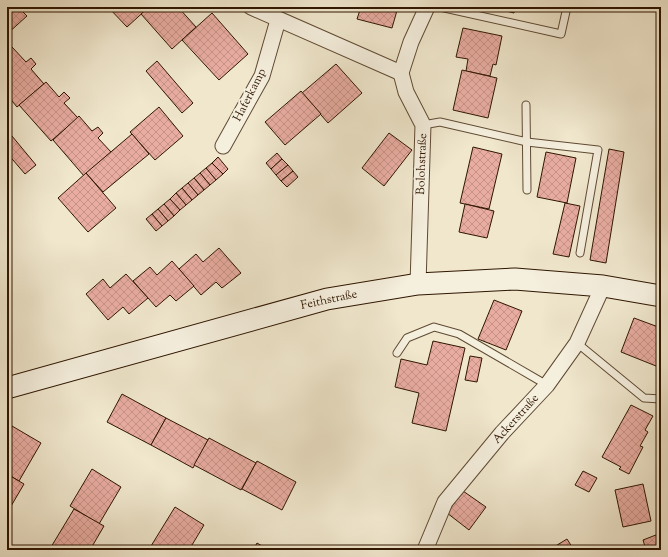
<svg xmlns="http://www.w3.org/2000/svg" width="668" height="557" font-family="'Sorts Mill Goudy',serif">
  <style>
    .building { fill: url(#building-cross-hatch); stroke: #2f1600 }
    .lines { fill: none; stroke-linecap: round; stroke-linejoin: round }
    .service-casing { stroke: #5f4a33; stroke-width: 9 }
    .minor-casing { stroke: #5f4a33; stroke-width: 17 }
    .secondary-casing { stroke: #2f1600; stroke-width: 23 }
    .service { stroke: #f5efde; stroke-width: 7 }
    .minor { stroke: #f5efde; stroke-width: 15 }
    .secondary { stroke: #f5efde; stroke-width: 21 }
    .labels { text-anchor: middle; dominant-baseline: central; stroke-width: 4; stroke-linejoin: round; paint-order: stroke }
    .street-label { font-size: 12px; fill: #2f1600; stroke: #f5efde }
  </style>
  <defs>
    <pattern id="building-cross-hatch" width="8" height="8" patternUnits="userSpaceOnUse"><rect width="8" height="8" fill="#e8aca1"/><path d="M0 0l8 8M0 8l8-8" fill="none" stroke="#c79389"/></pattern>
  </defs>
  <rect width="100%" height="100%" fill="#f0e7cd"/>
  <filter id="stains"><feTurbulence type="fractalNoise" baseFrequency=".005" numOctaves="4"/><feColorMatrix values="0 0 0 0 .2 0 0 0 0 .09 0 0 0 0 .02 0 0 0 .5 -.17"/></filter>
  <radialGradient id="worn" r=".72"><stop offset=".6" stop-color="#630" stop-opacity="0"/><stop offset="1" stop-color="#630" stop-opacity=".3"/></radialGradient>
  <g class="building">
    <polygon points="7,7 18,7 27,16 7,34"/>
    <polygon points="108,7 149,7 127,27"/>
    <polygon points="149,7 178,7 196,27 172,49 141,14"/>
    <polygon points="361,7 398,7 392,28 357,19"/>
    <polygon points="490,7 515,7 514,13"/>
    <polygon points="212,13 248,54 219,80 182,40"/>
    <polygon points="463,28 502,36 496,65 493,64 490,76 466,71 468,59 456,57"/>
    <polygon points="12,47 26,62 31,58 36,64 31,69 44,84 17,107 7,95 7,52"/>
    <polygon points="157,61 193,103 182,113 146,71"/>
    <polygon points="336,64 362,93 328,123 302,93"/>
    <polygon points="462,70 497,78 488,118 453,110"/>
    <polygon points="46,82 59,97 64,92 70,98 64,103 78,118 51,141 19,105"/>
    <polygon points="301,91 321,114 285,145 265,122"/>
    <polygon points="159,107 183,136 155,160 130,132"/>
    <polygon points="79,116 92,131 98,127 103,133 98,138 111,152 84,176 53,140"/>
    <polygon points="7,130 36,165 25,174 7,153"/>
    <polygon points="389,133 412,150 384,186 362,168"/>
    <polygon points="132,134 149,154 103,192 86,173"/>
    <polygon points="473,147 502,154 489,209 460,203"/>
    <polygon points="609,149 624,152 606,263 590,260"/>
    <polygon points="546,152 576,158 567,203 537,197"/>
    <polygon points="277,153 282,159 271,169 266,163"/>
    <polygon points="218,157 228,169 223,174 212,163"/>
    <polygon points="282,159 288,165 276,175 271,169"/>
    <polygon points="212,163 223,174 216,180 206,168"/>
    <polygon points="288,165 293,171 281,181 276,175"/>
    <polygon points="206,168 216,180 210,185 200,173"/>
    <polygon points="293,171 298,177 287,187 281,181"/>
    <polygon points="86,173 116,208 88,232 58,198"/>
    <polygon points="200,173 210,185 204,190 194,178"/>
    <polygon points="194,178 204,190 198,195 188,183"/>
    <polygon points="188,183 198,195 192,200 182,188"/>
    <polygon points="182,188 192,200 186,205 176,193"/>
    <polygon points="176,193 186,205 180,210 170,199"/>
    <polygon points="170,199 180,210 174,216 164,204"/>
    <polygon points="565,203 580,206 569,257 553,254"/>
    <polygon points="164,204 174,216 168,221 158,209"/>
    <polygon points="465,204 494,211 487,238 459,232"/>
    <polygon points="158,209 168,221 162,226 152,214"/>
    <polygon points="152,214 162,226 156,231 146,219"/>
    <polygon points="219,248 241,273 222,288 216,282 201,295 179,269 196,254 203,262"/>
    <polygon points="172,261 194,286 176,301 170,295 156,307 133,281 150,267 157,275"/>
    <polygon points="126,274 148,298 129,314 123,307 108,320 86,294 103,279 110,288"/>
    <polygon points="494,300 522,311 506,350 478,339"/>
    <polygon points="634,318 661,328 661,368 621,352"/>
    <polygon points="433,341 465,348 446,431 412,423 419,393 395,387 401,359 427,365"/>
    <polygon points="470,356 482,358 477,382 465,380"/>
    <polygon points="122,394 166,418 151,445 107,422"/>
    <polygon points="631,405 653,416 645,430 648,432 640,446 643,447 629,474 619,469 621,467 602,457"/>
    <polygon points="166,418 208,440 193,468 151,445"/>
    <polygon points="12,426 41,443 19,481 7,474 7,435"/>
    <polygon points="209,438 256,463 241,490 194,465"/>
    <polygon points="257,461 296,482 282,510 242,489"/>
    <polygon points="92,469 121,487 99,524 70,506"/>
    <polygon points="583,471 597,478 589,492 575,485"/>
    <polygon points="7,474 24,484 7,513"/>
    <polygon points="643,484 651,521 623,527 615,490"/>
    <polygon points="463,491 486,507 469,530 447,513"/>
    <polygon points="175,507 204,525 189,550 157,550 151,546"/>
    <polygon points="74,509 104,526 90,550 56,550 51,547"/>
    <polygon points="661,533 661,550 646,550 643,540"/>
    <polygon points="567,539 574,550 549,550"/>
    <polygon points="257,543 269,550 253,550"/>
  </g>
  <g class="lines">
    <defs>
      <g id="service">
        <polyline points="440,7 561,34 567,7"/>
        <polyline points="526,105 527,190"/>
        <polyline points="423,125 440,122 527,142 598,150 580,253"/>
        <polyline points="577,343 644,398 661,399"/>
        <polyline points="397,353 407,338 434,327 459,334 547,385"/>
      </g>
      <g id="minor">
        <polyline points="251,7 401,73"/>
        <polyline points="223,146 262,76 278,20"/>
        <polyline points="418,284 423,125 406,92 401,73 411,42 427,7"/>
        <polyline points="425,550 445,502 502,433 547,385 577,343 603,286"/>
      </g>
      <polyline id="secondary" points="7,388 327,299 418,284 515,279 603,286 661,296"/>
    </defs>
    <use href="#service" class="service-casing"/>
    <use href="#minor" class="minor-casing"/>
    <use href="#secondary" class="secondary-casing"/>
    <use href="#service" class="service"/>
    <use href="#minor" class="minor"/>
    <use href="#secondary" class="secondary"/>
  </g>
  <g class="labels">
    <g class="street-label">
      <text transform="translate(250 95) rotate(-63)">Haferkamp</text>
      <text transform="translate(422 164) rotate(-88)">Bolohstraße</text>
      <text transform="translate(329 300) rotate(-12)">Feithstraße</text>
      <text transform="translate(516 419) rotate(-48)">Ackerstraße</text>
    </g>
  </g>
  <rect width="668" height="557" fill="none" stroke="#f0e7cd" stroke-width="24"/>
  <rect x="8" y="8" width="652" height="541" fill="none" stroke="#2f1600" stroke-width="2"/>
  <rect x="12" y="12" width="644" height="533" fill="none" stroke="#2f1600"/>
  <rect width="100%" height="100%" filter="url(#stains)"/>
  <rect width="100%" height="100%" fill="url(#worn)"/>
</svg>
